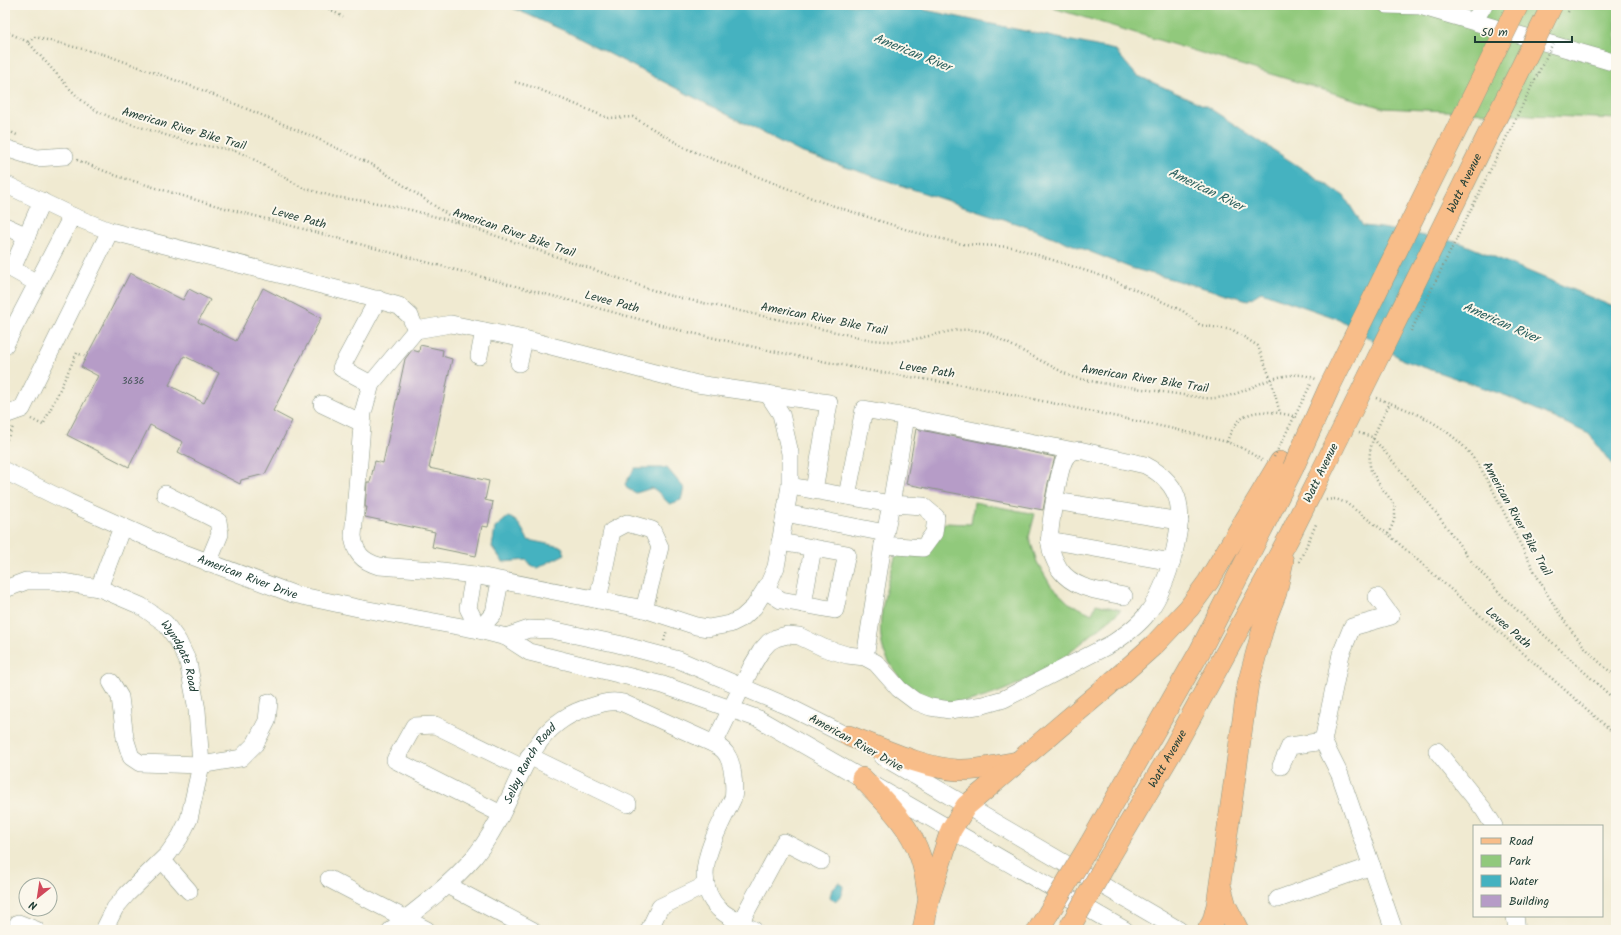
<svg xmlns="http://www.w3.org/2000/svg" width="1621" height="935" font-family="Kalam,sans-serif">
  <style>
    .green { fill: #91c97c; stroke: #588358 }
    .water { fill: #44b2c0; stroke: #32787a }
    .building { fill: #b69cc7; fill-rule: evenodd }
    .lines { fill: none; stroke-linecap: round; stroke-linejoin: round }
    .minor-casing { stroke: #889482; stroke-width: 18 }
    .major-casing { stroke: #889482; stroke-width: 22 }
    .path { stroke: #889482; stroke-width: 2.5; stroke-dasharray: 1 3; stroke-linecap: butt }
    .minor { stroke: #fff; stroke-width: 17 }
    .major { stroke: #f8bd89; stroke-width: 21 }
    .major-bridge-casing { stroke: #889482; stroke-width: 22; stroke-linecap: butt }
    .path-bridge { stroke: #889482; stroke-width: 2.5; stroke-dasharray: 1 3; stroke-linecap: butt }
    .major-bridge { stroke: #f8bd89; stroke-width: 21 }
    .labels { text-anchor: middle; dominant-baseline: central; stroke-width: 4; stroke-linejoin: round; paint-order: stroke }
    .number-label { font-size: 10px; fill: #455559 }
    .street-label { font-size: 12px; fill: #1f3d34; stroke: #fbf7ec }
    .water-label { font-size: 13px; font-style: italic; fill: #2a605e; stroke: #fbf7ec }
  </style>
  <rect width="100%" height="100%" fill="#fbf7ec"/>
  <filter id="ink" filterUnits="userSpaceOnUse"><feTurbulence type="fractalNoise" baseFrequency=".025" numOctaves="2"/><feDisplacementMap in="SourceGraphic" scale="8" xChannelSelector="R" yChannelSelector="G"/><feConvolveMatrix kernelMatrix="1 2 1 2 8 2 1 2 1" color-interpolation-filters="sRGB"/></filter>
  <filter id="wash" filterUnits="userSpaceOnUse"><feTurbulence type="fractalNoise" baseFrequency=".012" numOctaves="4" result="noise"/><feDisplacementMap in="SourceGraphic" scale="16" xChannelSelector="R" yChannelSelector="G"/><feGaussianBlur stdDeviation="0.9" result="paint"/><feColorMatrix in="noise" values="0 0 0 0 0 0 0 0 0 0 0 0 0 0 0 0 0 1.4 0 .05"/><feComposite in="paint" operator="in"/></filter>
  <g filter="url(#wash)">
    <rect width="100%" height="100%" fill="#f0ead1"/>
    <g class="green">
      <polygon points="1054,5 1616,5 1616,119 1383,108 1053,8"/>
      <path d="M974 502 1035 514 1029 537 1037 562 1051 586 1069 603 1092 614 1096 604 1121 610C1103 625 1085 640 1067 655 1061 660 1054 665 1048 669 1039 675 1029 678 1020 683 980 702 927 719 897 674 890 664 884 655 882 644 876 616 889 581 896 554L917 556 944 523 971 524Z"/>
    </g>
    <g class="water">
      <polygon points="506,5 919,5 925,10 1115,50 1136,75 1206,106 1344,196 1363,226 1382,228 1461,243 1616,308 1616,470 1589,434 1507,396 1403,360 1339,319 1261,292 1248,300 1131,268 1033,229 800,152 567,32"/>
      <path d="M635 468H667L684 488 681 500 670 504C663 499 659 491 652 488L636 493 628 489 625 484Z"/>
      <path d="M508 517C519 520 523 531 528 540L562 547 565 554 537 568 531 565 527 560 503 562 492 547 495 528Z"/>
      <path d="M839 882 843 885C843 892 841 897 835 901L833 900 830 897 832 889Z"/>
    </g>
    <g id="blocks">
      <g class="building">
        <path d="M130 273 183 300 189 289 210 300 198 322 236 341 263 288 321 318 273 411 292 421 265 474 241 480 240 484 178 452 183 442 150 425 129 467 67 435 98 376 81 367ZM184 356 219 373 204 403 169 385Z"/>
        <polygon points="420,345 443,350 442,356 452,359 429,468 489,481 485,500 493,502 488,527 482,526 476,556 432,547 435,532 365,517 367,507 365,507 367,482 370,482 375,461 383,463 405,359 412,350 419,352"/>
        <polygon points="916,429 1055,457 1048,483 1043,510 906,484"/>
      </g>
    </g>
  </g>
  <g filter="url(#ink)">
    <use href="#blocks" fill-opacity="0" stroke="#889482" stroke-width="1"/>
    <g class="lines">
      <defs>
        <g id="minor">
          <polyline points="1387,5 1420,6 1616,63"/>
          <polyline points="1474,21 1484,5"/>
          <polyline points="5,148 37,158 65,156"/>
          <polyline points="5,184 72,216"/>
          <polyline points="5,226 27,236"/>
          <polyline points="5,266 12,269 42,201"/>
          <polyline points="12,269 37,283"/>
          <polyline points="416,330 451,324 524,339 697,384 829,403 814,490"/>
          <path d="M5 345 72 216 110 231 360 295 399 306 410 316 416 330 371 384 363 413 353 536C355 553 362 561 379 566L434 570 474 575 644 609 696 626 708 628 730 624 742 618 754 607 769 583 776 567 790 486V453L781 414 768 394"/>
          <polyline points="479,356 484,331"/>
          <polyline points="519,363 524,339"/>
          <polyline points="371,384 341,368 378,299"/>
          <polyline points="322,404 362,423"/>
          <polyline points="5,415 22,409 110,231"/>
          <path id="s1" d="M5 471 68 502 168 547 293 594 358 608 479 630 506 637 529 652 663 685 759 719 1125 930"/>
          <polyline points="790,486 891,504 883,545 865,657"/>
          <polyline points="165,494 218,521 220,534 208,563"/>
          <polyline points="847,496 864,409 906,417"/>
          <polyline points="1055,501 1180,521"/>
          <polyline points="785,513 885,533"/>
          <polyline points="1049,540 1172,562"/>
          <polyline points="883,545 923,548 934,533 936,517 923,506 891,504 906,417 1074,451"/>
          <polyline points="474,575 468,608 479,630 494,613 500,581"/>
          <polyline points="99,588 122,527"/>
          <path id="s2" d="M5 589 26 581H56L99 588 141 606 165 623 178 641 188 662 197 710 201 765 189 819 180 837 168 854 127 894 115 908 104 930"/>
          <polyline points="765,590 781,600 835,610 847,554 780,542"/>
          <polyline points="1377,597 1391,616 1352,627 1341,654 1323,741 1340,775 1394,930"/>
          <polyline points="598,600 612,531 627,523 652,530 660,547 644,609"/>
          <polyline points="803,604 813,548"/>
          <polyline points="506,637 529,629 552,630 618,644 679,660 789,707 859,742"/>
          <polyline points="111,682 120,697 125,738 131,757 140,763 201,765 241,758 255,744 267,721 269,702"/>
          <path d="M714 744 752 666 761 651 769 642 776 638 787 635 799 636 824 648 847 655 865 657 876 663 899 689 915 701 930 707 950 710 983 705 1004 699 1113 643C1125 635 1138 626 1147 614 1161 595 1168 575 1174 553 1183 514 1186 486 1145 465L1079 450C1074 451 1069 453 1066 457 1059 466 1048 532 1050 544 1051 553 1055 562 1060 570 1075 590 1101 591 1124 596"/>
          <polyline points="1437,751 1484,810 1494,826"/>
          <polyline points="529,756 628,804"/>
          <polyline points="883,757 1179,930"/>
          <polyline points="1281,766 1290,746 1323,741"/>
          <polyline points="501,814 395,760 414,726 435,725 523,768"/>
          <polyline points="163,861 189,891"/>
          <polyline points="329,879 427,930"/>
          <polyline points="447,885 532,930"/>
          <polyline points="1278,899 1372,866"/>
          <polyline points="1515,916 1517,930"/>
          <polyline points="18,923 36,930"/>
          <polyline points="740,923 784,842 821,861"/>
          <path id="s3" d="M391 930C421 907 450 885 475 856 487 841 497 824 505 807 526 764 539 721 590 707 602 703 612 700 623 703L714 744C720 747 725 750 728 757 733 766 735 788 733 798 718 831 687 877 719 909 729 918 742 924 754 930"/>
          <polyline points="649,930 660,907 706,885"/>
        </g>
        <g id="major">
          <path d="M849 736C881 748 923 768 957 770 977 771 998 765 1017 762"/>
          <path d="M862 778C884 801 910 825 920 856 925 869 926 882 928 895"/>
          <polyline points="1090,844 1200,651 1293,468"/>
          <path id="s4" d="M1110 856 1175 746 1288 539 1318 479"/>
          <polyline points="1221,888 1226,906 1238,930"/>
          <polyline points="923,930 929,898 951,830 966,806 1117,678 1155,644 1189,608 1208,582 1280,462"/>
          <polyline points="1038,930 1048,914"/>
          <polyline points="1208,930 1213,921 1217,905 1248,684 1265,621 1276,593 1283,561"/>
        </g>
      </defs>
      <use href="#minor" class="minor-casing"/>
      <use href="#major" class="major-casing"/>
      <g class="path">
        <polyline points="322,5 343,17"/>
        <path d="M5 31 28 42 69 88 80 99 93 109 112 118 194 144 233 150 246 155 303 188 335 197 372 202 411 210 462 224 667 295 872 340C884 341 897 342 909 340 936 336 961 324 988 333L1072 377 1095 382 1204 398C1239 401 1260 377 1292 375 1300 374 1309 376 1316 379"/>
        <polyline points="28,42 35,37 106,55 202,90 316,138 376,167 459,222"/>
        <polyline points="515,82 536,88 608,118 633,117 685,148 822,202 914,232 962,244 1013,247 1105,277 1161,301 1183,311 1200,325 1233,330 1258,346 1271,380 1280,413"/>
        <polyline points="5,129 19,136"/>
        <polyline points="77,160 117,176 203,202 683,331 772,351 872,371 981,388 1174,429 1227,442 1242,448 1262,460"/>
        <path d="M1376 398C1407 409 1434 419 1459 442 1483 464 1496 498 1511 526 1532 567 1553 610 1583 645 1593 657 1605 667 1616 677"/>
        <polyline points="31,419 43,425 77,353 86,357"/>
        <polyline points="1359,433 1372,437 1431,506 1472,562 1506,600 1616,701"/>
        <path d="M1227 442C1239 404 1267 410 1298 417"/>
        <polyline points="5,443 13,427"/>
        <polyline points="1326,500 1336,499 1346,503 1388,534 1616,735"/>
        <path d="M1388 534C1405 502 1388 502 1375 477 1373 474 1370 470 1370 466 1367 443 1380 423 1390 403"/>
        <polyline points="1299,562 1317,522"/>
        <polyline points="664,641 667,630"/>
      </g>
      <use href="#minor" class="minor"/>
      <use href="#major" class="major"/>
      <defs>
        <g id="major-bridge">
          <polyline points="1293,468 1329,388 1518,5"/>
          <path id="s5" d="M1318 479 1552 5"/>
          <polyline points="1048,914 1090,844"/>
          <polyline points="1070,927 1110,856"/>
        </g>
      </defs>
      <use href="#major-bridge" class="major-bridge-casing"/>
      <g class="path-bridge">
        <polyline points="1568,12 1572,5"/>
        <polyline points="1411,331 1553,43"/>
        <polyline points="1274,457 1311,384"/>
      </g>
      <use href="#major-bridge" class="major-bridge"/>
    </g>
  </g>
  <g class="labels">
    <g class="number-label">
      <text x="133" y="381">3636</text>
    </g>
    <g class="street-label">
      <text transform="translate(184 129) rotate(16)">American River Bike Trail</text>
      <text stroke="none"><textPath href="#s5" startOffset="330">Watt Avenue</textPath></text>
      <text transform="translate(299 218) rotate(15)">Levee Path</text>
      <text transform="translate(514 233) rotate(19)">American River Bike Trail</text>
      <text transform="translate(612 302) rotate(15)">Levee Path</text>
      <text transform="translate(824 319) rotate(11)">American River Bike Trail</text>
      <text transform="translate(927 370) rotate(9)">Levee Path</text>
      <text transform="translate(1145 379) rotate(9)">American River Bike Trail</text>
      <text transform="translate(1321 473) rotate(-64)">Watt Avenue</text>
      <text transform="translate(1517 519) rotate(61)">American River Bike Trail</text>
      <text stroke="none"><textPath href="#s1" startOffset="265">American River Drive</textPath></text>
      <text transform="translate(1508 628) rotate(41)">Levee Path</text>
      <text stroke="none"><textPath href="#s2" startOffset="208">Wyndgate Road</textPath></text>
      <text transform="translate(856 743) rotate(29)">American River Drive</text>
      <text stroke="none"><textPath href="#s4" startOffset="113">Watt Avenue</textPath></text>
      <text stroke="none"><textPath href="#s3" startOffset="220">Selby Ranch Road</textPath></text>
    </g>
    <g class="water-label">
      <text transform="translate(912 53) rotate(22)">American River</text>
      <text transform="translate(1206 190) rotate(26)">American River</text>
      <text transform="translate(1501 323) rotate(24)">American River</text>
    </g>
  </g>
  <rect width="1621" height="935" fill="none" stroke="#fbf7ec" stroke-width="20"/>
  <rect x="1473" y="825" width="130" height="92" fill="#fbf7ec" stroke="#a3ada2"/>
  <rect x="1481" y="838" width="20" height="6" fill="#f8bd89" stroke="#a3ada2"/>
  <text x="1509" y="845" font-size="12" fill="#1f3d34">Road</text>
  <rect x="1481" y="855" width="20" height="12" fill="#91c97c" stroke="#a3ada2"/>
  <text x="1509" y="865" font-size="12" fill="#1f3d34">Park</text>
  <rect x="1481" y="875" width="20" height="12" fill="#44b2c0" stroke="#a3ada2"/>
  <text x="1509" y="885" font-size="12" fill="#1f3d34">Water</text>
  <rect x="1481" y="895" width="20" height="12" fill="#b69cc7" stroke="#a3ada2"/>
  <text x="1509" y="905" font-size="12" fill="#1f3d34">Building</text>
  <g transform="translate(38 897) rotate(210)"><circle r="19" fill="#fbf7ec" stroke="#a3ada2"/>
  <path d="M0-3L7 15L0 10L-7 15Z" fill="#d1495b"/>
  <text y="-6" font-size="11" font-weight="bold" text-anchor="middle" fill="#1f3d34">N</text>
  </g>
  <path d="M1475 36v6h97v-6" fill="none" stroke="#1f3d34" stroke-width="2"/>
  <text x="1481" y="36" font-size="12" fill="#1f3d34" stroke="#fbf7ec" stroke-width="3" paint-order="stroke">50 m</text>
</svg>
